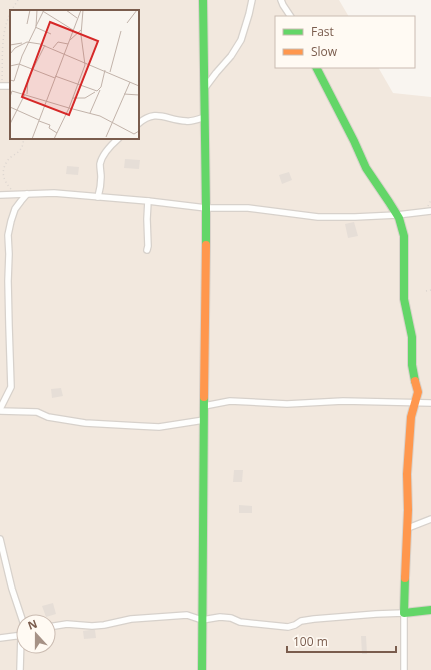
<svg xmlns="http://www.w3.org/2000/svg" width="431" height="670" font-family="'Open Sans',sans-serif">
  <style>
    .residential { fill: #f2e8de; fill-rule: evenodd }
    .building { fill: #e6ded7 }
    .lines { fill: none; stroke-linecap: round; stroke-linejoin: round }
    .street-casing { stroke: #d7d1cb; stroke-width: 8 }
    .fast-casing { stroke: #d9d2cb; stroke-width: 10 }
    .slow-casing { stroke: #d9d2cb; stroke-width: 10 }
    .path { stroke: #dcd5d0; stroke-width: 1.5; stroke-dasharray: 1 3; stroke-linecap: butt }
    .street { stroke: #fefefd; stroke-width: 5.5 }
    .fast { stroke: #63d668; stroke-width: 8 }
    .slow { stroke: #ff974d; stroke-width: 8 }
    .inset-road { fill: none; stroke: #c2b3aa; stroke-width: 1 }
    .view { fill: #d62828; fill-opacity: 0.15; stroke: #d62828; stroke-width: 2 }
    .inset-edge { fill: none; stroke: #7a5c4d; stroke-width: 2 }
  </style>
  <rect width="100%" height="100%" fill="#f9f5f0"/>
  <path class="residential" d="M0 0H339L349 17H276V67H378L393 93 431 97V670H0ZM11 11H138V138H11ZM24 622H48V646H24Z"/>
  <g class="building">
    <polygon points="125,159 140,160 139,169 124,168"/>
    <polygon points="67,166 79,167 78,175 66,174"/>
    <polygon points="289,172 292,180 282,184 279,175"/>
    <polygon points="354,222 358,236 348,238 345,224"/>
    <polygon points="61,388 63,396 52,398 51,389"/>
    <polygon points="234,470 243,470 242,482 233,482"/>
    <polygon points="239,505 252,506 252,513 239,513"/>
    <polygon points="53,603 56,614 46,617 42,606"/>
    <polygon points="90,630 95,630 96,638 84,639 83,631"/>
    <polygon points="361,636 366,636 367,654 362,654"/>
  </g>
  <g class="lines">
    <defs>
      <g id="street">
        <polyline points="281,0 283,5 291,17"/>
        <polyline points="0,86 11,86"/>
        <polyline points="204,89 216,73 231,56 241,40 249,14 252,0"/>
        <path d="M138 124C156 108 166 120 186 121 192 122 199 119 205 117"/>
        <polyline points="0,195 54,193 148,201 206,208 248,208 318,217 355,217 397,215 431,211"/>
        <path d="M98 197C100 190 101 184 101 177 101 173 100 169 100 164 102 154 111 145 119 138"/>
        <polyline points="147,250 148,246 147,219 148,201"/>
        <polyline points="204,406 230,401 287,404 343,401 431,403"/>
        <polyline points="0,409 11,387 9,326 8,281 9,254 8,235 11,221 15,209 21,201 27,194"/>
        <polyline points="0,411 37,412 48,417 85,423 139,426 159,427 204,420"/>
        <polyline points="408,528 431,519"/>
        <polyline points="0,539 12,589 24,625"/>
        <polyline points="48,627 67,624 92,626 104,625 131,619 187,615 202,620 220,617 231,618 240,622 288,627 295,625 301,621 314,619 376,614 404,613 404,670"/>
        <polyline points="0,638 23,635"/>
        <polyline points="20,670 21,635"/>
      </g>
      <g id="fast">
        <polyline points="203,0 206,208 206,245"/>
        <polyline points="316,67 354,141 366,168 389,202 399,218 404,236 404,299 412,337 412,365 415,381"/>
        <polyline points="405,578 404,613 431,610"/>
        <polyline points="202,670 204,397"/>
      </g>
      <g id="slow">
        <polyline points="204,397 206,245"/>
        <polyline points="405,578 408,510 407,474 411,417 418,392 415,381"/>
      </g>
    </defs>
    <use href="#street" class="street-casing"/>
    <use href="#fast" class="fast-casing"/>
    <use href="#slow" class="slow-casing"/>
    <g class="path">
      <polyline points="11,11 18,0"/>
      <path d="M2 80C3 57 0 33 11 12"/>
      <path d="M11 189C3 180 0 171 8 160 11 156 17 154 20 150 23 147 23 142 24 138"/>
      <polyline points="428,206 431,200"/>
      <polyline points="426,291 431,290"/>
    </g>
    <use href="#street" class="street"/>
    <use href="#fast" class="fast"/>
    <use href="#slow" class="slow"/>
  </g>
  <g transform="translate(10 10)">
    <rect width="129" height="129" fill="#f9f5f0"/>
    <path class="inset-road" d="M31 0 63 20M56 0 67 8M73 0 71 25 75 55 59 98 90 106 124 124 129 121M117 13 127 0M17 14 20 0M26 16 33 2M25 17 41 24M60 30 71 20M0 35 12 33M43 38 48 32 58 34M0 44 5 38 17 32 30 34 129 76M0 56 9 54 45 68M100 62 111 21M45 66 87 81 91 77 95 60M0 70 4 71 12 46 26 17 27 0M17 84 18 69 35 35M114 84 129 85M0 87 2 81 59 98 44 129M63 88H75L85 82M0 97 29 110M80 103 90 80M29 111 40 115 39 118 47 123M0 114 15 84M96 127 120 72M22 129 71 0"/>
    <path class="view" d="M40 12 88 31 59 105 12 87Z"/>
    <rect width="129" height="129" class="inset-edge"/>
  </g>
  <rect x="275" y="16" width="140" height="52" fill="#fffaf3" stroke="#cabbb1"/>
  <rect x="283" y="29" width="20" height="6" fill="#63d668" stroke="#cabbb1"/>
  <text x="311" y="36" font-size="12" fill="#7a5c4d">Fast</text>
  <rect x="283" y="49" width="20" height="6" fill="#ff974d" stroke="#cabbb1"/>
  <text x="311" y="56" font-size="12" fill="#7a5c4d">Slow</text>
  <g transform="translate(36 634) rotate(339)"><circle r="19" fill="#fffaf3" stroke="#cabbb1"/>
  <path d="M0-3L7 15L0 10L-7 15Z" fill="#a69286"/>
  <text y="-6" font-size="11" font-weight="bold" text-anchor="middle" fill="#7a5c4d">N</text>
  </g>
  <path d="M287 646v6h109v-6" fill="none" stroke="#7a5c4d" stroke-width="2"/>
  <text x="293" y="646" font-size="12" fill="#7a5c4d" stroke="#fffaf3" stroke-width="3" paint-order="stroke">100 m</text>
</svg>
